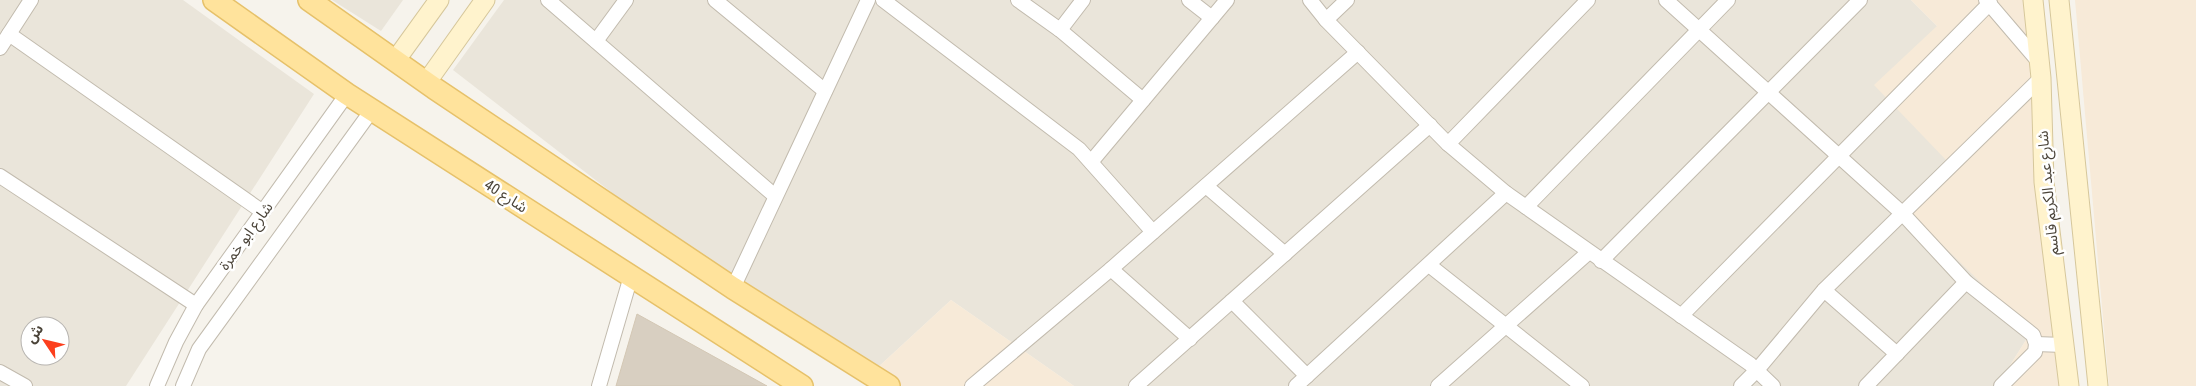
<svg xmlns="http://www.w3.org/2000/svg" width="2196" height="386" font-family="'Roboto Condensed','Noto Sans Arabic',sans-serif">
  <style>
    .residential { fill: #eae5da; fill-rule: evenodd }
    .commercial { fill: #f7ead8 }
    .building { fill: #d8cfc1; stroke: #d3c7b4 }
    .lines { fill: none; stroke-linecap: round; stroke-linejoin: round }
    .street-casing { stroke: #c2bbae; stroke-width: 16 }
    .secondary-casing { stroke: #d6c79b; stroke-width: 21 }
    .primary-casing { stroke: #e6c16a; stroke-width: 24 }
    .street { stroke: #fff; stroke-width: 14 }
    .secondary { stroke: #fff3cd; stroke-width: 19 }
    .primary { stroke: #ffe39c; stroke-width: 21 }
    .labels { text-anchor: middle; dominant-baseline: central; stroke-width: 5; stroke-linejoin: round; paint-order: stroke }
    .street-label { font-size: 15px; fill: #4b4439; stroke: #fff }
  </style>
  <rect width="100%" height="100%" fill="#f6f3ec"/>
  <g class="residential">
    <path d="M0 0H183L314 94 126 386H0ZM30 326H60V356H30Z"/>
    <polygon points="332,0 403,0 381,31"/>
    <polygon points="504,0 1911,0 1937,26 1948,161 2031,332 1997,386 1074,386 951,300 875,370 720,276 453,70"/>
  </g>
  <g class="commercial">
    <polygon points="1911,0 2031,0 2064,386 1997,386 2031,332 1912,215 1947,161 1874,85 1937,26"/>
    <polygon points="2075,0 2196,0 2196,386 2109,386"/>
    <polygon points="951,300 1074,386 902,386 875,370"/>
  </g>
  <polygon class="building" points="637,314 767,386 616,386"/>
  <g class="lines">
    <defs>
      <g id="street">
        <polyline points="548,0 775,196"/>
        <polyline points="715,0 825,91"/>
        <polyline points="883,0 1079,149 1153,232"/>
        <polyline points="1018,0 1060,30 1143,100"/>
        <polyline points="1189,0 1212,18"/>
        <polyline points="1310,0 1326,20 1448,144 1506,193 1750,364 1773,386"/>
        <polyline points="1666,0 1903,214 1966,282 2033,335 2036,344 2035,352 2001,386"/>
        <polyline points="1986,0 2039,62"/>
        <polyline points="1326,20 1347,0"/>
        <polyline points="1060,30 1083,0"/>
        <polyline points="9,34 263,212"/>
        <polyline points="596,41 626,0"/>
        <polyline points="0,48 31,0"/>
        <polyline points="1448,144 1588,0"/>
        <polyline points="1091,162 1227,0"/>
        <polyline points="0,176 196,305"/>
        <polyline points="1206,186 1285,254"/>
        <polyline points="1526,207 1728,0"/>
        <polyline points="1601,261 1860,0"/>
        <polyline points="1429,265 1582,386"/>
        <polyline points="1111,269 1190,339"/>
        <polyline points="733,288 868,0"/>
        <polyline points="1824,290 1897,354"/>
        <polyline points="1232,301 1307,376"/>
        <polyline points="1681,316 1990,3"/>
        <polyline points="2036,344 2063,345"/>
        <polyline points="0,372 25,386"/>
        <polyline points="157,386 176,342 196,305 347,94"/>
        <polyline points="183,386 199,349 372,110"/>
        <polyline points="599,386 631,276"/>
        <polyline points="972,386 1111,269 1358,52"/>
        <polyline points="1136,386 1430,125"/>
        <polyline points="1296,386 1506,193"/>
        <polyline points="1438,386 1589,252"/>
        <polyline points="1741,386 1757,370 1824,290 2041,78"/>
        <polyline points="1866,386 1966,282"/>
      </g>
      <g id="secondary">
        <polyline points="2033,0 2041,78 2044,182 2069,386"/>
        <polyline points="2059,0 2098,386"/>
        <polyline points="395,61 439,0"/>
        <polyline points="426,83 485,0"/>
      </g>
      <g id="primary">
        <polyline points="214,0 347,94 802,386"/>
        <polyline points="309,0 434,88 733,288 889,386"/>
      </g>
    </defs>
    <use href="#street" class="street-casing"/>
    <use href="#secondary" class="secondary-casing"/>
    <use href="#primary" class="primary-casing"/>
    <use href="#street" class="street"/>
    <use href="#secondary" class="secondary"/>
    <use href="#primary" class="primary"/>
  </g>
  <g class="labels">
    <g class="street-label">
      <text transform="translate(2048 193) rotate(-95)">شارع عبد الكريم قاسم</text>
      <text transform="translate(506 196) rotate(33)">شارع 40</text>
      <text transform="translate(246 236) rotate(-54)">شارع ابو خمرة</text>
    </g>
  </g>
  <g transform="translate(45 341) rotate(305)"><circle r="24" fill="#ffffff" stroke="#b7b4b0"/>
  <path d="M0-4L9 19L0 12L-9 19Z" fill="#fc3f1d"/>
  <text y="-8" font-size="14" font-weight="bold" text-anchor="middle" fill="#4b4439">ش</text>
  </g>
</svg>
